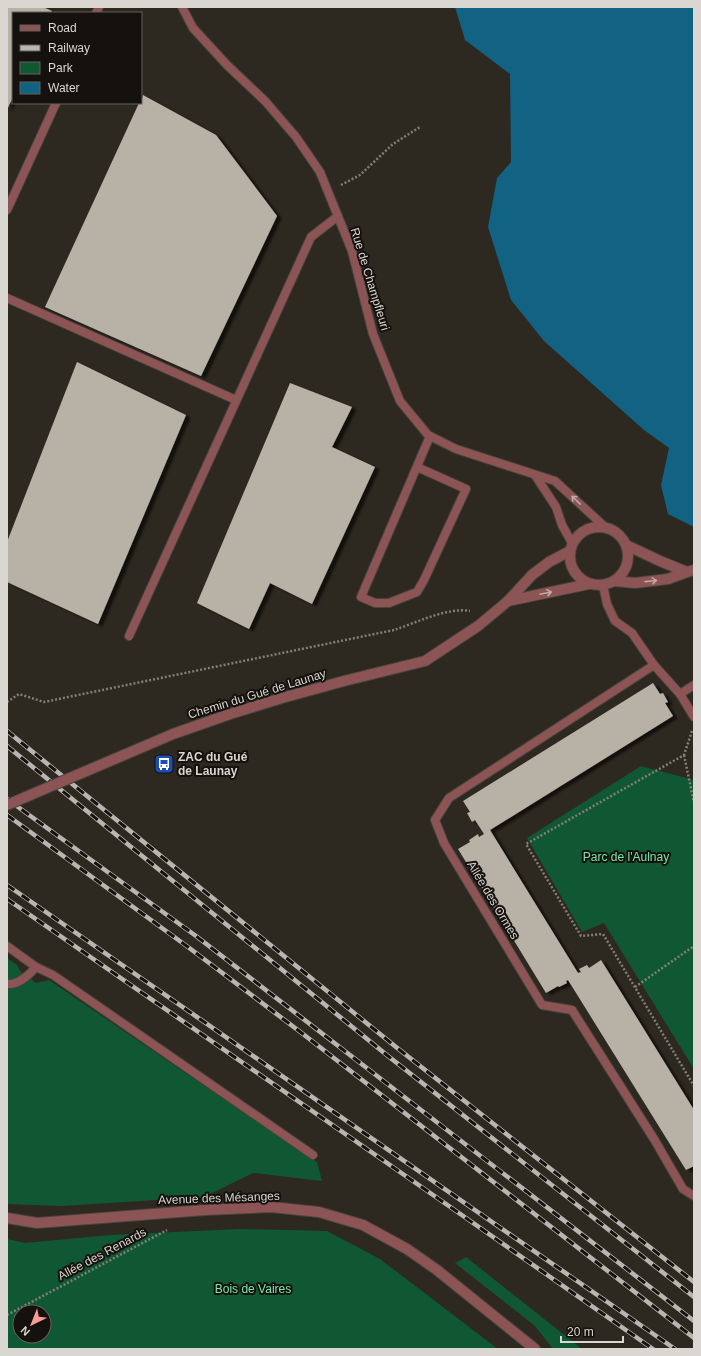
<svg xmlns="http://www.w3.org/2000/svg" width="701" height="1356" font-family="Helvetica,sans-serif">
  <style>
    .green { fill: #105833; fill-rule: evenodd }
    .water { fill: #126283 }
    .building { fill: #b7b1a6; filter: url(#shadow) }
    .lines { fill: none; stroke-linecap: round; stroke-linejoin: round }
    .lane-casing { stroke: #49443c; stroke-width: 10 }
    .street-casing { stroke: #49443c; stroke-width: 12 }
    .path { stroke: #837f78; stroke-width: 2.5; stroke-dasharray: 2 2; stroke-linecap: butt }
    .lane { stroke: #8d5455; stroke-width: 8 }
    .street { stroke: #8d5455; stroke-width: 10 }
    .rail-casing { stroke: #bab5b0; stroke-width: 4.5 }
    .rail { stroke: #14110e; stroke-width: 3; stroke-dasharray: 9; stroke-linecap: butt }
    .street-bridge-casing { stroke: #49443c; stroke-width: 12; stroke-linecap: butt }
    .street-bridge { stroke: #8d5455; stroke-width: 10 }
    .oneway { stroke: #bfa8a6 }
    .labels { text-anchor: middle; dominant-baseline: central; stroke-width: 4; stroke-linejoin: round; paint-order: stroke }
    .street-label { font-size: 12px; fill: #dad6d1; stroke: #14110e }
    .poi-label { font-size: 12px; font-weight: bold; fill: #dad6d1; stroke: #14110e; text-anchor: start }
    .park-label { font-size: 12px; fill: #7ae9a5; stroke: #14110e }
  </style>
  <defs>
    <filter id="shadow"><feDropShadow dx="4.5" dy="2.5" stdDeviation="1" flood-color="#0009"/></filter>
  </defs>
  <rect width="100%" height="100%" fill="#2d2820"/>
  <g class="green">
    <polygon points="641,766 694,780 694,1069 604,923 582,932 527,838"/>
    <polygon points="7,958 17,965 20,971 36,983 49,980 297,1149 317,1162 322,1181 253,1173 204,1197 62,1206 7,1204"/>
    <path d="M239 1229 327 1231 380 1259 498 1349H7V1239L25 1243 110 1235ZM20 1312H44V1336H20Z"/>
    <polygon points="466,1257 582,1349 553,1349 535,1326 455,1263"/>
  </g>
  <polygon class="water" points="455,7 694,7 694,527 668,514 661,485 669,448 644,430 544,341 511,300 488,227 497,178 511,162 510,74 465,40"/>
  <g class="building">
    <polygon points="7,7 43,7 52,11 51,13 13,13 13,97 7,110"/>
    <polygon points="143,95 216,135 277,216 201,376 45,307 139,103 141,103"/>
    <polygon points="77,362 186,415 98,624 7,582 7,542"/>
    <polygon points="290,383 352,407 332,447 375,467 312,604 270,583 249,629 197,603"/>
    <polygon points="653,683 660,694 663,693 668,702 665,703 673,716 490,830 578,973 581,972 579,969 587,965 589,968 601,960 694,1110 694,1166 686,1170 568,980 566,981 567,983 559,987 558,986 546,993 458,849 470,842 469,840 478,834 479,837 484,834 475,820 472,822 467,813 470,812 463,801"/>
  </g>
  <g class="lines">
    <defs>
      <g id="lane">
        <polyline points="182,7 193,28 227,65 265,101 296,137 320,172 352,251 373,334 400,401 428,435 456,449 555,481 605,527"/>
        <polyline points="96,13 99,7"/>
        <polyline points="7,210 56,103"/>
        <polyline points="7,298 236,400"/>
        <path d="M417 467 466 489 424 580 417 592 389 603H375L361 597C384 543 407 489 430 436"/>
        <polyline points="535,475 556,507 562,525 572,543"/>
        <polyline points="603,585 607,604 615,621 632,633 654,665 680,694 694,717"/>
        <polyline points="129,636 311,237 338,216"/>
        <polyline points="654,665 449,798 435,820 444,843 542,1005 572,1010 654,1139 683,1189 694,1196"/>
        <polyline points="680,694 694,685"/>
        <polyline points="7,946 36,967 53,975 313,1155"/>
        <path d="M7 984C18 985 29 975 36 967"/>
      </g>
      <g id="street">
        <circle cx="599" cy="556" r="29"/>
        <polyline points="626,545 660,561 687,572"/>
        <polyline points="615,581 635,583 668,579 687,572 694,570"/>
        <polyline points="508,601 589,584"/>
        <polyline points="77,775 173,734 230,714 282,698 344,681 425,661 478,626 508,601 532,575 549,562 570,551"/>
        <polyline points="7,1218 37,1223 205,1210 271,1207 319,1212 363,1225 407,1249 437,1270 535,1349"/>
      </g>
    </defs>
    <use href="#lane" class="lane-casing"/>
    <use href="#street" class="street-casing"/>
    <g class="path">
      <polyline points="341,185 360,175 393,144 420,127"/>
      <path d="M7 702 19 694 44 702 394 630C416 623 447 607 470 611"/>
      <polyline points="692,731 684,755 526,844 581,936 603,934 694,1086"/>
      <polyline points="684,755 694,803"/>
      <polyline points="635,987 694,946"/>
      <polyline points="7,1315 167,1230"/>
    </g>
    <use href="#lane" class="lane"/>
    <use href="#street" class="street"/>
    <defs>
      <g id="rail">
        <polyline points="7,731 396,1047 694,1282"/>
        <polyline points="7,746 388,1056 694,1297"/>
        <polyline points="7,799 196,936 694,1321"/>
        <polyline points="7,815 188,947 303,1034 694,1338"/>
        <polyline points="7,885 675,1349"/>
        <polyline points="7,899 446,1204 653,1349"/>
      </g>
    </defs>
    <use href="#rail" class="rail-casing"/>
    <use href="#rail" class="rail"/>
    <defs>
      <polyline id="street-bridge" points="7,805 77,775"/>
    </defs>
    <use href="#street-bridge" class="street-bridge-casing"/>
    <use href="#street-bridge" class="street-bridge"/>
  </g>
  <defs><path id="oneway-shaft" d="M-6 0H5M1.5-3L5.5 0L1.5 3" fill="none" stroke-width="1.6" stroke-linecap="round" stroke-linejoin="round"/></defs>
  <g class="oneway">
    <use href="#oneway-shaft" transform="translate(576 500) rotate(-136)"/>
    <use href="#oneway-shaft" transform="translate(651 581) rotate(-6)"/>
    <use href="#oneway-shaft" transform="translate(546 593) rotate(-12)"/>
  </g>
  <defs>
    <symbol id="bus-square" viewBox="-11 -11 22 22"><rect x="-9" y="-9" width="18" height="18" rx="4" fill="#1a4fb4" stroke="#14110e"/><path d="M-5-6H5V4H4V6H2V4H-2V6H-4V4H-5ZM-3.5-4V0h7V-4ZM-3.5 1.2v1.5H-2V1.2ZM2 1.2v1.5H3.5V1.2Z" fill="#fff"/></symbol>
  </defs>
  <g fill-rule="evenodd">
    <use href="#bus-square" x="153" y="753" width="22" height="22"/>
  </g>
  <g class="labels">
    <g class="street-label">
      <text transform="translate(370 279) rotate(73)">Rue de Champfleuri</text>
      <text transform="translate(257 694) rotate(-17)">Chemin du Gué de Launay</text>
      <text transform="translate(493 900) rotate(59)">Allée des Ormes</text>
      <text transform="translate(219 1198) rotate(-2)">Avenue des Mésanges</text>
      <text transform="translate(102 1254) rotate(-28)">Allée des Renards</text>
    </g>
    <g class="poi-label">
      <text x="178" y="757">ZAC du Gué<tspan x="178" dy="14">de Launay</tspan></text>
    </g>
    <g class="park-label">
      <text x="626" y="857">Parc de l'Aulnay</text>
      <text x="253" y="1289">Bois de Vaires</text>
    </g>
  </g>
  <rect width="701" height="1356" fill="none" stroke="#dad6d1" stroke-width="16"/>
  <rect x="12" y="12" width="130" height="92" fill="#14110e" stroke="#63605c"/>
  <rect x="20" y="25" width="20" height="6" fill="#8d5455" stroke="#63605c"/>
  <text x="48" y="32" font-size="12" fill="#dad6d1">Road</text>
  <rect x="20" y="45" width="20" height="6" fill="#bab5b0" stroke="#63605c"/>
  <text x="48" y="52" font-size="12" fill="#dad6d1">Railway</text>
  <rect x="20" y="62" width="20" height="12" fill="#105833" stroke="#63605c"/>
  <text x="48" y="72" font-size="12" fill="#dad6d1">Park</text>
  <rect x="20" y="82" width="20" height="12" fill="#126283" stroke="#63605c"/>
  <text x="48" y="92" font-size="12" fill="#dad6d1">Water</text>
  <g transform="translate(32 1324) rotate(223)"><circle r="19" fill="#14110e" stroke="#63605c"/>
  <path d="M0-3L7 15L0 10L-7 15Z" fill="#f59c95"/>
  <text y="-6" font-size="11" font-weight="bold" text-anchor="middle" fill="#dad6d1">N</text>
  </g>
  <path d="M561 1336v6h62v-6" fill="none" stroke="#dad6d1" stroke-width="2"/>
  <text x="567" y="1336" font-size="12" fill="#dad6d1" stroke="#14110e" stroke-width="3" paint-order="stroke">20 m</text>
</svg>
